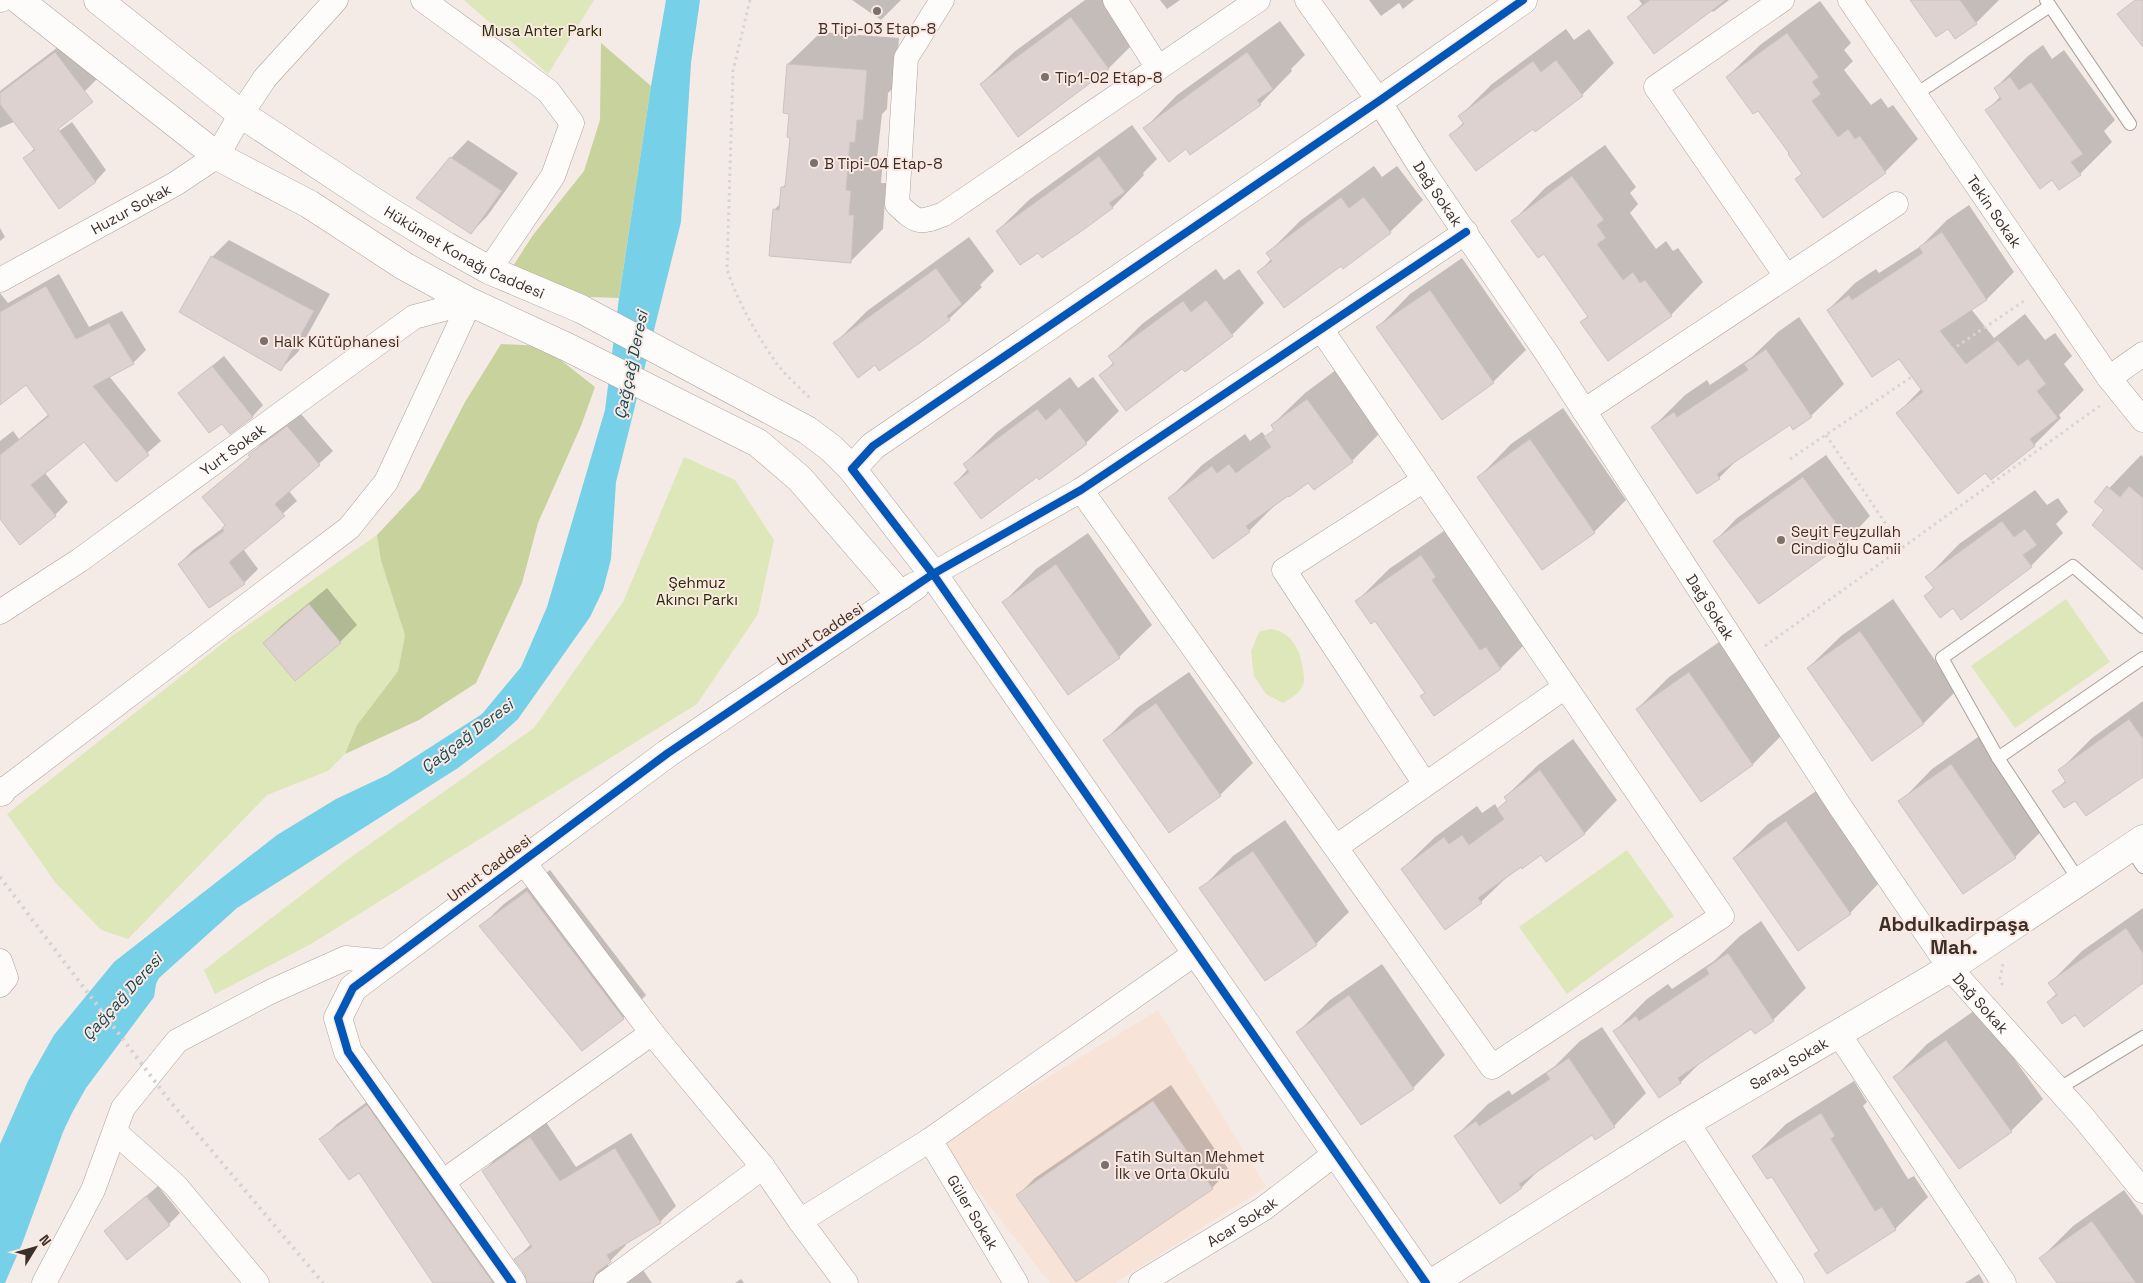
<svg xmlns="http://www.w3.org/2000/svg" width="2143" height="1283" font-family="'Space Grotesk',sans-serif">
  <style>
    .built { fill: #f8e3d9 }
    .green { fill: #dee7b9 }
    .forest { fill: #c8d29d }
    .water { fill: #76d0e8 }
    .shadow { fill: #0003 }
    .building { fill: #ddd2cf; stroke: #ccc2bf }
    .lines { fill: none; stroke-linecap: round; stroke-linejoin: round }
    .service-casing { stroke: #aca29d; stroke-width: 14 }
    .minor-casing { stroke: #aca29d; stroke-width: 25 }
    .tertiary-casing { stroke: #aca29d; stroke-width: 29 }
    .path { stroke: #d7d4d2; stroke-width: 3; stroke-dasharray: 2.5 4; stroke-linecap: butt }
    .service { stroke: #fefcfb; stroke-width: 12 }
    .minor { stroke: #fefcfb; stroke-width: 24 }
    .tertiary { stroke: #fefcfb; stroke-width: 28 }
    .rail { stroke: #d6d2d2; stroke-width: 4; stroke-dasharray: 2.5 5; stroke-linecap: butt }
    .cycleway-casing { stroke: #fbe8e0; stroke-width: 11 }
    .cycleway { stroke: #0057b8; stroke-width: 8 }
    .poi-dot { fill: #7c716c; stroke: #fbe8e0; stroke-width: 2 }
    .labels { text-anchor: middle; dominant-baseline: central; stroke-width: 4; stroke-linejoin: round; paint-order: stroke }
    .poi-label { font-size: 15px; fill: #3b2f2a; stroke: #fbe8e0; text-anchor: start }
    .park-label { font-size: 15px; fill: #232d06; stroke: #fbe8e0 }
    .street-label { font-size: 15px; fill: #3b2f2a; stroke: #fbe8e0 }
    .water-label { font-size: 16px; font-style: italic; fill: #114959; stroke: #fbe8e0 }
    .district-label { font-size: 20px; font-weight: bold; fill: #3b2f2a; stroke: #fbe8e0 }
  </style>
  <rect width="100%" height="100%" fill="#f5ebe6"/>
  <polygon class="built" points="1158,1010 1266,1187 1115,1283 1050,1283 940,1143"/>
  <g class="green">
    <polygon points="464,0 594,0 548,74"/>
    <polygon points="684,457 735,480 774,540 758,614 697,704 311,944 215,994 204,970 347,860 534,728 623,602"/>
    <polygon points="377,535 381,561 405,635 398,671 357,725 345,754 328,771 267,795 128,939 101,930 55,882 7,814 232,636"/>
    <polygon points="2066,599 2110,662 2015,728 1971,666"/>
    <path d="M1270 629C1291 631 1301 650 1303 670 1303 673 1305 678 1304 681 1302 692 1292 698 1283 703L1266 694 1254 676 1251 651 1259 632Z"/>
    <polygon points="1627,850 1674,916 1567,994 1519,927"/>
  </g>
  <g class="forest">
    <polygon points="601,43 651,86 619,298 588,297 513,266 533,235 584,171 600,120"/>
    <polygon points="501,344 543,346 595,387 581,426 538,523 522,583 476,683 419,720 345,754 357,725 398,671 405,635 381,561 377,535 420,489 465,402"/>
  </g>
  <polygon class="water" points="666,0 700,0 691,63 681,222 616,482 611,559 603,590 590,617 518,719 495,740 458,768 237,908 159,978 156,984 154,997 86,1088 72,1113 63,1132 22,1244 5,1283 0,1283 0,1144 28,1081 54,1035 114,962 277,835 336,799 387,775 482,714 521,667 547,607 605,410 619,298 651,86"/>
  <g class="shadow">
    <polygon points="852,0 901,0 881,20"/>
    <polygon points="1085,0 1114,0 1141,36 1109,68 1018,135 981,84 1014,52"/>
    <polygon points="1160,0 1180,0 1167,9"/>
    <polygon points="1369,0 1414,0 1403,9 1399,3 1381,16"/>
    <polygon points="1639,0 1729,0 1713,12 1711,10 1628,17 1642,4"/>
    <polygon points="1912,0 1999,0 1976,23 1948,27"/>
    <polygon points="1820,1 1851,43 1844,50 1853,61 1844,70 1871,105 1881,98 1888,108 1893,105 1918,139 1885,172 1824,216 1796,179 1803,173 1791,153 1759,109 1727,77 1760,45"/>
    <polygon points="1280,21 1305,55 1291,69 1292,71 1260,104 1191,153 1186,147 1145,128 1177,95"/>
    <polygon points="1566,29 1574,40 1589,29 1614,63 1582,95 1533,128 1451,135 1464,122 1460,116 1492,84"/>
    <polygon points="821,32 899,38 895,86 888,93 887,109 882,114 877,158 883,159 881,183 886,183 883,229 850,262 774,210 781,203 782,188 787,183 792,136 788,64"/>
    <polygon points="70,38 99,77 85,91 0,128 0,91"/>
    <polygon points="2043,45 2052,59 2064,50 2115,120 2104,131 2112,142 2080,174 1987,110 2001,96 1995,88 2028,56"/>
    <polygon points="72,122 106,170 95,182 25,158 36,147"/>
    <polygon points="1132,125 1157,159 1143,173 1144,175 1112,208 1038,251 997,231 1030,199"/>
    <polygon points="468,140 518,173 488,215 471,233 451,158"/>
    <polygon points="1605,145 1636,187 1630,193 1638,204 1630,213 1656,249 1666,241 1673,251 1678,248 1703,282 1671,315 1582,322 1588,316 1544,252 1513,221 1545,188"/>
    <polygon points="1374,166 1382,177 1397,166 1423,200 1390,232 1341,264 1259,272 1272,258 1268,253 1300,221"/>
    <polygon points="1969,205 2014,272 1987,299 1971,309 1994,338 2025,314 2045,340 2055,333 2072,356 2064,364 2084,390 2059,415 2061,418 2034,445 1986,471 1898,413 1922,388 1899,357 1828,310 1855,283 1876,269 1879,273 1921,246 1947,220"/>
    <polygon points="0,228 5,237 0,241"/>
    <polygon points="969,237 994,271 980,285 982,287 949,319 876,363 834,344 867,311"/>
    <polygon points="229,240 330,294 298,352 281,369 212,257"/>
    <polygon points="1462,258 1526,350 1493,382 1378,327 1410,294"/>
    <polygon points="1216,269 1224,280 1239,269 1264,303 1232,335 1183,368 1101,375 1114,362 1110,356 1142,324"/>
    <polygon points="59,274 89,327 122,311 146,350 133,363 109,376 161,441 116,480 84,441 45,473 68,502 55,515 0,517 0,441 13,431 19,439 49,414 26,384 0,403 0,293 8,303"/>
    <polygon points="1799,317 1844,384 1811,416 1790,424 1739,458 1719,478 1653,427 1685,395 1707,380 1710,385 1752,357 1778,332"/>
    <polygon points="224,356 263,405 252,417 179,393"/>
    <polygon points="1340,367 1384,429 1352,461 1309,481 1289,494 1279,501 1249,531 1170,498 1202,465 1245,434 1250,441 1262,432 1266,437 1275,429 1272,425 1305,393"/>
    <polygon points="1070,377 1078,388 1093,377 1119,411 1086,443 1039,478 1037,475 955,483 968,469 964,464 997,432"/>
    <polygon points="1563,408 1626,500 1594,532 1479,477 1511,444"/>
    <polygon points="301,414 333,451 289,491 297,501 243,549 258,569 244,583 179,564 193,550 227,525 204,497 251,456 263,441"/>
    <polygon points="1826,455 1870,516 1848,539 1759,602 1715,541 1737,518"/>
    <polygon points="2141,455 2143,457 2143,568 2106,510 2096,502"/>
    <polygon points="2035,490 2047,505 2058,498 2068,512 2056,524 2063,533 2031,566 1996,591 1953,606 1925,596 1934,587 1927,577 1959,544"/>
    <polygon points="1454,524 1533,636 1501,668 1434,714 1426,692 1375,619 1357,601 1389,569"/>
    <polygon points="1088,533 1152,625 1119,657 1068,693 1004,602 1036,569"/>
    <polygon points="327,588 357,625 340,642 295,680 264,643 281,626"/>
    <polygon points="1893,599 1956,691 1924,723 1808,668 1841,636"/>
    <polygon points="1722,640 1785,732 1753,764 1637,709 1669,677"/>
    <polygon points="1189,672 1253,763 1220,795 1105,740 1137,708"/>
    <polygon points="2143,701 2143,775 2075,799 2054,792 2066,780 2059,771 2092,738"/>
    <polygon points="1984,733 2048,825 2015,857 1900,802 1932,769"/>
    <polygon points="1573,739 1617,800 1585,833 1547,860 1542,853 1507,877 1481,902 1402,869 1435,837 1477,806 1482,813 1495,804 1498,809 1507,800 1505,797 1538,765"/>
    <polygon points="1819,789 1882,880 1850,913 1734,858 1767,825"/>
    <polygon points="1285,820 1349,912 1316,944 1265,980 1201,889 1233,856"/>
    <polygon points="550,870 646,995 623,1018 582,1049 481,926 504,904"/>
    <polygon points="2143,908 2143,982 2048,1002 2057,993 2050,983 2082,951"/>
    <polygon points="1761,921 1806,988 1773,1020 1755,1033 1752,1027 1701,1062 1681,1082 1659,1096 1615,1031 1647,999 1668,984 1672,989 1714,961 1740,936"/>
    <polygon points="1382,964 1445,1055 1413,1088 1362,1123 1298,1032 1330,1000"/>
    <polygon points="1978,1008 2043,1099 2011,1131 1895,1077 1927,1044"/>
    <polygon points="1602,1027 1646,1093 1614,1126 1592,1133 1542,1167 1522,1187 1500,1202 1456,1136 1488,1104 1509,1090 1512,1095 1555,1066 1580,1041"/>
    <polygon points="1854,1081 1867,1102 1863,1106 1908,1179 1914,1176 1928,1197 1895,1229 1827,1272 1816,1254 1820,1250 1772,1175 1754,1156 1786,1124"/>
    <polygon points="1171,1085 1229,1170 1212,1188 1077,1280 1018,1195 1035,1178"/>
    <polygon points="383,1090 521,1281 527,1283 436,1283 359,1171 321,1140 337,1124"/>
    <polygon points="546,1122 576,1167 631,1133 676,1206 660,1222 625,1243 626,1245 608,1263 608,1268 643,1270 652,1283 550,1283 527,1278 516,1259 531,1244 484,1171 499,1155"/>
    <polygon points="158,1186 180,1213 169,1224 105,1231"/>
    <polygon points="2124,1190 2143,1216 2143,1283 2058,1283 2041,1258 2073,1226"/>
    <polygon points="1979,1274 1984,1283 1965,1283"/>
    <polygon points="741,1279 744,1283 735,1283"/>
  </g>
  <g class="building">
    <polygon points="1650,0 1726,0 1654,54 1627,17"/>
    <polygon points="1910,0 1960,0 1977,24 1955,39 1948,29 1936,37"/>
    <polygon points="2135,0 2143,0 2143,47 2117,14"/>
    <polygon points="1071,17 1109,69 1018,137 980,84"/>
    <polygon points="1787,33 1819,77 1812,82 1821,94 1812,101 1838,137 1848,129 1855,139 1860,136 1886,173 1823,218 1795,179 1802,174 1788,154 1789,153 1758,111 1753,114 1726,77"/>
    <polygon points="55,52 93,102 58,129 96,182 59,209 23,158 35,150 0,104 0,93"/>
    <polygon points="1247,52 1273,89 1257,100 1261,105 1190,155 1186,149 1169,162 1143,128"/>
    <polygon points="1556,60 1583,96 1535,132 1533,129 1476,171 1449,135 1464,124 1458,116 1533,61 1541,72"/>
    <polygon points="787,64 867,70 863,120 857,120 855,143 850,142 846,190 851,191 849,215 854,215 851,263 769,256 773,209 779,210 781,187 785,187 790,138 787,137 789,114 783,113"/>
    <polygon points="2010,77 2019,90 2031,82 2083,154 2071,162 2081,175 2059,190 2052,180 2040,189 1985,110 2001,99 1994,88"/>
    <polygon points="1099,156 1125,192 1109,203 1113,208 1083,230 1042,258 1038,253 1020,265 996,231"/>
    <polygon points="450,157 502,191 471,234 416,198"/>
    <polygon points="1572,176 1604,220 1597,225 1606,238 1597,244 1623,280 1633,272 1640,283 1645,280 1672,316 1608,361 1580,322 1588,317 1574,297 1544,254 1538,258 1511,221"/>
    <polygon points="1341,197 1349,208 1364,197 1391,233 1343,269 1341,266 1284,308 1257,272 1272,261 1266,253"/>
    <polygon points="1942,232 1987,300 1940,331 1966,364 1998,340 2018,366 2028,359 2046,384 2037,391 2058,418 2030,439 2035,446 1991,480 1985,473 1958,494 1896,413 1923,392 1899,359 1872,377 1827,310 1849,295 1852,300 1923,253 1919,247"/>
    <polygon points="211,256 314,311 281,371 179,312"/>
    <polygon points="936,268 962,304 947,316 950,320 921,342 879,371 875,365 858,378 833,343"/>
    <polygon points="46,286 76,339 109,323 134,364 93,386 149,455 116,482 84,442 31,485 56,516 20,545 0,519 0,455 49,416 26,385 0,405 0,312"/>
    <polygon points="1430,290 1494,383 1442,420 1376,327"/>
    <polygon points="1206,300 1233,336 1185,372 1182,369 1126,411 1099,375 1114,364 1108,356 1183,301 1191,312"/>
    <polygon points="1766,349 1812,417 1793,430 1790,425 1717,474 1720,479 1697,494 1651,427 1674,412 1677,417 1748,370 1744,364"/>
    <polygon points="212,366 253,417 230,434 222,424 209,433 178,393"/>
    <polygon points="1307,399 1353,462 1314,490 1308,483 1289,497 1288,496 1246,526 1250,532 1213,559 1168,498 1212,466 1217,473 1229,464 1236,473 1271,447 1264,437 1274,430 1271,425"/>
    <polygon points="1060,408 1087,444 1039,480 1037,477 981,519 954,483 969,472 963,464 1037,409 1046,420"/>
    <polygon points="287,426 320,465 275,504 285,516 229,562 245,584 209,608 178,564 224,531 222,528 225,525 202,497 250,457 248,455"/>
    <polygon points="1530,439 1595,533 1542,570 1477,477"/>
    <polygon points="1803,477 1848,540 1759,604 1713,541"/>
    <polygon points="2107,486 2120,497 2129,486 2143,498 2143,570 2092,525 2104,510 2094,502"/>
    <polygon points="2002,521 2014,537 2025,529 2037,545 2023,555 2032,567 1961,620 1953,608 1940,618 1924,596 1934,588 1925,577"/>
    <polygon points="1421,555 1436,577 1432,580 1480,650 1486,647 1501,669 1434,716 1420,696 1425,693 1375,621 1371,624 1355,601"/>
    <polygon points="1056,564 1120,658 1068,695 1002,602"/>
    <polygon points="309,604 341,643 295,681 263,643"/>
    <polygon points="1860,631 1924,724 1872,761 1807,668"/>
    <polygon points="1689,672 1753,765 1701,802 1636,709"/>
    <polygon points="1156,703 1221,796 1169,833 1103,740"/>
    <polygon points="2129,719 2143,739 2143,777 2086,816 2075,801 2064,808 2052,791 2066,782 2058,770"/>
    <polygon points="1951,764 2016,858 1963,894 1898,801"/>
    <polygon points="1540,770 1585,834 1546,862 1541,855 1522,869 1521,867 1478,898 1482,903 1445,930 1401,869 1444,837 1449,844 1462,835 1469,845 1504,819 1497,809 1507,801 1504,797"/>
    <polygon points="1786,821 1851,914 1798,951 1733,858"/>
    <polygon points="1253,851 1317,945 1265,981 1199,888"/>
    <polygon points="527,891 624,1019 582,1051 479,926"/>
    <polygon points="2126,928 2143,953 2143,983 2084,1027 2075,1015 2062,1024 2047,1002 2057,995 2048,983"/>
    <polygon points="1728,953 1774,1021 1755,1034 1751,1029 1678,1078 1681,1083 1659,1098 1613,1031 1636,1016 1639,1021 1709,974 1706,968"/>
    <polygon points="1349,995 1414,1089 1361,1125 1296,1032"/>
    <polygon points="1946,1040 2012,1132 1959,1169 1893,1077"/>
    <polygon points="1569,1058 1615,1127 1595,1140 1592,1135 1519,1184 1522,1188 1500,1204 1454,1136 1476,1121 1479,1126 1550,1079 1546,1073"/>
    <polygon points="1153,1101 1213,1189 1076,1282 1016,1195"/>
    <polygon points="367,1105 493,1283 433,1283 359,1173 349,1180 319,1139"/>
    <polygon points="1821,1113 1835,1136 1831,1139 1875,1211 1882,1207 1896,1230 1827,1274 1814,1254 1819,1251 1772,1177 1767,1179 1752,1156"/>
    <polygon points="530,1137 560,1181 615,1148 661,1223 607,1255 611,1262 597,1272 592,1283 527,1283 525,1274 514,1259 532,1247 482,1171"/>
    <polygon points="146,1196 170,1225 127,1260 104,1231"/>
    <polygon points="2092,1221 2136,1283 2057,1283 2039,1258"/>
  </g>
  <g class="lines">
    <defs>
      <g id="service">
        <polyline points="2046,0 2130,124"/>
        <polyline points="1916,94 2050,6"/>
        <polyline points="1998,758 2143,658"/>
        <polyline points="2130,848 2143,867"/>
        <polyline points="2080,882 1998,758 1942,658 2073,566 2143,627"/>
        <polyline points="2058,1089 2143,1037"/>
      </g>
      <g id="minor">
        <polyline points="0,0 1,0"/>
        <polyline points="423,0 548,91 572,123 553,176 489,270"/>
        <path d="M942 0 906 58 897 204C917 223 918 224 944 214L1258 0"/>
        <polyline points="1115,0 1158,68"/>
        <path id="s1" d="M1307 0 1379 101 1421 168 1548 355 1839 805 1950 968 2083 1117 2143 1191"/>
        <polyline points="1782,0 1656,87 1786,276"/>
        <path id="s2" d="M1850 0 2109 378 2143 420"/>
        <path id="s3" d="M0 280 175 184 217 156 241 114 265 78 336 0"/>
        <polyline points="2109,378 2143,354"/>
        <polyline points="1584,411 1896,204"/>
        <polyline points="1424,480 1284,570 1425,784"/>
        <polyline points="1081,490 1492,1067 1722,916 1321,329"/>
        <polyline points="933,574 1081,490 1466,232"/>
        <path id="s4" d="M0 612 80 560 414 317 470 302"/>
        <polyline points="0,793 349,528 386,482 470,302"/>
        <polyline points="1336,847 1565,687"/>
        <polyline points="522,860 652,1033 763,1167 800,1221 846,1283"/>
        <polyline points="0,961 6,978 0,985"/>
        <polyline points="1838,1033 2004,1283"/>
        <polyline points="1687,1122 1792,1283"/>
        <polyline points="115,1132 175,1185 257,1283"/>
        <path id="s5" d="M930 1140 1016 1283"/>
        <polyline points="441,1183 652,1033"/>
        <polyline points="800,1221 930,1140 1197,952"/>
        <polyline points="44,1283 93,1190 123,1108 177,1041 270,992 346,958 387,962"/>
        <polyline points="606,1283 763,1167"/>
        <path id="s6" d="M1141 1283 1263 1209 1336 1153"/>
      </g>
      <g id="tertiary">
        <polyline points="19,0 217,156 309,204 404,266 470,302 567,347 758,443 800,479 901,596"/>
        <path id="s7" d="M98 0 241 114 379 205 446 246 489 270 581 309 807 430 831 448 852 469"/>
        <polyline points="0,791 1,792"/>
        <polyline points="512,1283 348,1052 338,1018 353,988 668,753 915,586"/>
        <polyline points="1426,1283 933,574 852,469 873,446 1379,101 1523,0"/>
        <path id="s8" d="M1432 1283 1671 1132 1950 968 2143 839"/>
      </g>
    </defs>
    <use href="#service" class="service-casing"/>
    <use href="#minor" class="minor-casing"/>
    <use href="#tertiary" class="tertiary-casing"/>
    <g class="path">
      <path d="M750 0 733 71 727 269C738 303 757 335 777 364 787 377 801 389 812 400"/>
      <polyline points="1826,435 1902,548"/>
      <polyline points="1790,459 2027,299"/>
      <polyline points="1765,646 2101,405"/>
      <polyline points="2003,964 2000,979 2004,989"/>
    </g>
    <use href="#service" class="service"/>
    <use href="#minor" class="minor"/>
    <use href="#tertiary" class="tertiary"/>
    <polyline class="rail" points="0,877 169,1100 323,1283"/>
    <defs>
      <g id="cycleway">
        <polyline points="512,1283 348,1052 338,1018 353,988 668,753 933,574 1081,490 1466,232"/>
        <polyline points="1426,1283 933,574 852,469 873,446 1379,101 1523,0"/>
      </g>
    </defs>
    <use href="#cycleway" class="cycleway-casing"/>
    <use href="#cycleway" class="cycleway"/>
  </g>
  <g class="poi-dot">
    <circle cx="877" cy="11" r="5"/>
    <circle cx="1045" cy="77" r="5"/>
    <circle cx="814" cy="163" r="5"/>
    <circle cx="264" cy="341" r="5"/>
    <circle cx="1781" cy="540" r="5"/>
    <circle cx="1105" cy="1165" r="5"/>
  </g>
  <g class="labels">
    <g class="poi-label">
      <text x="877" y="28" text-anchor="middle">B Tipi-03 Etap-8</text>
      <text x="1055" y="77">Tip1-02 Etap-8</text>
      <text x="824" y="163">B Tipi-04 Etap-8</text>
      <text x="274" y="341">Halk Kütüphanesi</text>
      <text x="1791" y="531">Seyit Feyzullah<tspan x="1791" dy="17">Cindioğlu Camii</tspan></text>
      <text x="1115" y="1156">Fatih Sultan Mehmet<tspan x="1115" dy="17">İlk ve Orta Okulu</tspan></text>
    </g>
    <g class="park-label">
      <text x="542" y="30">Musa Anter Parkı</text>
      <text x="697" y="582">Şehmuz<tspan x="697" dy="17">Akıncı Parkı</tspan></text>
    </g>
    <g class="street-label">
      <text stroke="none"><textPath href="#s1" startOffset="234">Dağ Sokak</textPath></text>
      <text stroke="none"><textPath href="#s3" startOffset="149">Huzur Sokak</textPath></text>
      <text stroke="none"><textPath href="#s2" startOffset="256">Tekin Sokak</textPath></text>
      <text stroke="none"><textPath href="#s7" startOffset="446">Hükümet Konağı Caddesi</textPath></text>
      <text stroke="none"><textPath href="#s4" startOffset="284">Yurt Sokak</textPath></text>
      <text stroke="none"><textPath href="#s1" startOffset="729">Dağ Sokak</textPath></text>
      <text transform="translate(820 634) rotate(-34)">Umut Caddesi</text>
      <text transform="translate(489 868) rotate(-37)">Umut Caddesi</text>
      <text stroke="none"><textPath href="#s1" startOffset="1209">Dağ Sokak</textPath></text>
      <text stroke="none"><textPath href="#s8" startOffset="419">Saray Sokak</textPath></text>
      <text stroke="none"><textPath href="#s5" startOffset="84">Güler Sokak</textPath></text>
      <text stroke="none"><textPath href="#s6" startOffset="118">Acar Sokak</textPath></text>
    </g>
    <g class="water-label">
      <text transform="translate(631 365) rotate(-78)">Çağçağ Deresi</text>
      <text transform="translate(467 736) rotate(-37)">Çağçağ Deresi</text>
      <text transform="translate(122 997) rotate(-48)">Çağçağ Deresi</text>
    </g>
    <g class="district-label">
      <text x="1954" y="924">Abdulkadirpaşa<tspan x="1954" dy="23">Mah.</tspan></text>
    </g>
  </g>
  <g transform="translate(35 1248) rotate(53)" stroke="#fbe8e0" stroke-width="4" paint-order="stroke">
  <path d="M0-4L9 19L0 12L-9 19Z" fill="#3b2f2a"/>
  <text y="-8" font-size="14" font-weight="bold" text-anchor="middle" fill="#3b2f2a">N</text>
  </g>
</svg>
